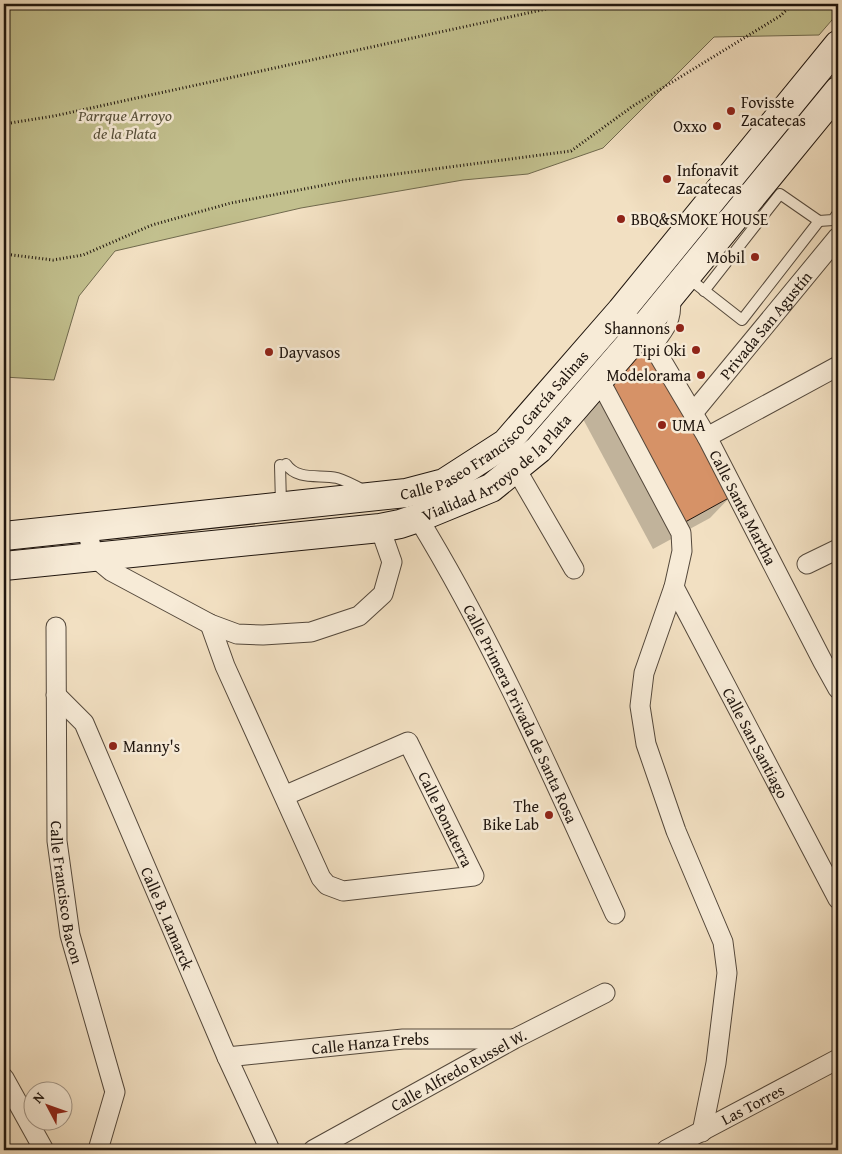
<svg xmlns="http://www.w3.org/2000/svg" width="842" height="1154" font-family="'Gentium Book Plus',serif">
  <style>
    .green { fill: #c2c08e; stroke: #706a4e }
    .shadow { fill: #0003 }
    .building { fill: #d69267; stroke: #1f150e }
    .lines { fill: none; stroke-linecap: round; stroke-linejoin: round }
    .service-casing { stroke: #54483b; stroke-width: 12 }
    .minor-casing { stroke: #54483b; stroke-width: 21 }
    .secondary-casing { stroke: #1f150e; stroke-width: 30 }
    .path { stroke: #1f150e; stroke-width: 3; stroke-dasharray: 1 2.5; stroke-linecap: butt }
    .service { stroke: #f7ebd7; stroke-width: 10 }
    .minor { stroke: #f7ebd7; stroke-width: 19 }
    .secondary { stroke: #f7ebd7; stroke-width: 28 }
    .poi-dot { fill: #8f2418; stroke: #f7ebd7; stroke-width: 2 }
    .labels { text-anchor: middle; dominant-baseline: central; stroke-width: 5; stroke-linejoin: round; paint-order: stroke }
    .poi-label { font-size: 16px; fill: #1f150e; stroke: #f7ebd7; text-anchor: start }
    .park-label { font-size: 16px; font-style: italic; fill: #58513b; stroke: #f7ebd7 }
    .street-label { font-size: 16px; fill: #1f150e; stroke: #f7ebd7 }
  </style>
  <rect width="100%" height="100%" fill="#f2e0c2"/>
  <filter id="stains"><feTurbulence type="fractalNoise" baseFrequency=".004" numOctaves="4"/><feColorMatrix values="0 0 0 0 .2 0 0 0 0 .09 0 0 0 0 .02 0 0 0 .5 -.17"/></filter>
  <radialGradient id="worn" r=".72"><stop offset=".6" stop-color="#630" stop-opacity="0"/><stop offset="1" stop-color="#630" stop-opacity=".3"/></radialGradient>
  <polygon class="green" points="4,4 838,4 838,13 819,35 714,37 603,148 528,174 463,180 301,208 115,251 79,296 54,380 4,377"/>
  <polygon class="shadow" points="619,355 734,493 710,518 653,549 576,406"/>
  <polygon class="building" points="643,329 736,494 678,526 600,381"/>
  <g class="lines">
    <defs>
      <g id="service">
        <polyline points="687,277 742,320 819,221"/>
        <polyline points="704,291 780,194 819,221 833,220 838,213"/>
        <path d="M655 349C668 332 677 322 675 299"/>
        <path d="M286 464C297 481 320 474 337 478 347 481 356 486 365 491"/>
        <polyline points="280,465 281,504"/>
      </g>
      <g id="minor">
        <path id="s1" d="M636 323 643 329 707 437 823 662 838 689"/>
        <polyline points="600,381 681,533 682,551 674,587 644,673 640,706 646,744 676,831 723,942 727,973 716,1063 702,1132"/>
        <path id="s2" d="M693 413 838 237"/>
        <polyline points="707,437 838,366"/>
        <polyline points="516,469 574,569"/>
        <path id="s3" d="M418 518C495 644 554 780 615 914"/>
        <polyline points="87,528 93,556 111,571 210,624 237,634 263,635 311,632 359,616 383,594 392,562 380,528"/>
        <polyline points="807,564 838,549"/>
        <path id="s4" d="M674 587 838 899"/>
        <polyline points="210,624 225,666 321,878 327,885 343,891 474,876 408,742 284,796"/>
        <path id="s5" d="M56 627 57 841 70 935 115 1092 98 1150"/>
        <path id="s6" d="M56 695 84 723 227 1057 270 1150"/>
        <path id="s7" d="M227 1057 403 1039H512"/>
        <polyline points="4,1078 44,1150"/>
        <path id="s8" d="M313 1150 514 1039 605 993"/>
        <path id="s9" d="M666 1150 838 1059"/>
      </g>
      <g id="secondary">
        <path id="s10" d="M4 536 406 493 444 483 506 443 621 311 838 45"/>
        <path id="s11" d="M4 566 380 528 400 524 418 518 491 488 539 449 643 329 838 91"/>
      </g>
    </defs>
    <use href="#service" class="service-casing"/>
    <use href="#minor" class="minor-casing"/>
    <use href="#secondary" class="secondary-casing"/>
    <g class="path">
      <polyline points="4,124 54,116 569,4"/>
      <polyline points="4,254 53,260 83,255 152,225 231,203 351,180 571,151 633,106 780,16 793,4"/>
    </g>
    <use href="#service" class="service"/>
    <use href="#minor" class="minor"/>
    <use href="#secondary" class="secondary"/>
  </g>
  <g class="poi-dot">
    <circle cx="731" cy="111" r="5"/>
    <circle cx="717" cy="126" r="5"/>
    <circle cx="667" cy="179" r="5"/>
    <circle cx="621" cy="219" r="5"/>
    <circle cx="755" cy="257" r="5"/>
    <circle cx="680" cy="328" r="5"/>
    <circle cx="696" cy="350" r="5"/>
    <circle cx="269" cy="352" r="5"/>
    <circle cx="701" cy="375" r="5"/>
    <circle cx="662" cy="425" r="5"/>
    <circle cx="113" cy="746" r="5"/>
    <circle cx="549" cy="815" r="5"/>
  </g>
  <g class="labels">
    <g class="poi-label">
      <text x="741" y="102">Fovisste<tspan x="741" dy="18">Zacatecas</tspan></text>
      <text x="707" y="126" text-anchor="end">Oxxo</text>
      <text x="677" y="170">Infonavit<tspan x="677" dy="18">Zacatecas</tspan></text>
      <text x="631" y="219">BBQ&amp;SMOKE HOUSE</text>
      <text x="745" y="257" text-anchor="end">Mobil</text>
      <text x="670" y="328" text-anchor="end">Shannons</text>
      <text x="686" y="350" text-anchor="end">Tipi Oki</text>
      <text x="279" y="352">Dayvasos</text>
      <text x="691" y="375" text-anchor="end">Modelorama</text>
      <text x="672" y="425">UMA</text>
      <text x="123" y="746">Manny's</text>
      <text x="539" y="806" text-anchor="end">The<tspan x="539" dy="18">Bike Lab</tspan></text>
    </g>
    <g class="park-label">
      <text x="125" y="115">Parrque Arroyo<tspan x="125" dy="18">de la Plata</tspan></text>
    </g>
    <g class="street-label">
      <text stroke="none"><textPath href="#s2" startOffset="114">Privada San Agustín</textPath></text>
      <text stroke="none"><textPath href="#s10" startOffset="518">Calle Paseo Francisco García Salinas</textPath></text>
      <text stroke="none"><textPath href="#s11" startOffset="512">Vialidad Arroyo de la Plata</textPath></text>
      <text stroke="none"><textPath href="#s1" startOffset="214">Calle Santa Martha</textPath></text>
      <text stroke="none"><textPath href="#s3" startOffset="221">Calle Primera Privada de Santa Rosa</textPath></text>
      <text stroke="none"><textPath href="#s4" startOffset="176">Calle San Santiago</textPath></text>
      <text transform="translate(446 819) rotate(64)">Calle Bonaterra</text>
      <text stroke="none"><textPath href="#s5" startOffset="266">Calle Francisco Bacon</textPath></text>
      <text stroke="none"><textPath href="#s6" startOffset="252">Calle B. Lamarck</textPath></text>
      <text stroke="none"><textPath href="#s7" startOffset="144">Calle Hanza Frebs</textPath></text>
      <text stroke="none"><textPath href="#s8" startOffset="166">Calle Alfredo Russel W.</textPath></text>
      <text stroke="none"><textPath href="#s9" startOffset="98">Las Torres</textPath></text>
    </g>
  </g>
  <rect width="842" height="1154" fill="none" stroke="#f2e0c2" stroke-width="20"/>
  <rect x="5" y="5" width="832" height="1144" fill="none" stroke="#1f150e" stroke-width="2.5"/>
  <rect x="10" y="10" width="822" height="1134" fill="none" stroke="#1f150e"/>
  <g transform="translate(48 1106) rotate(311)"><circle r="24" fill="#f7ebd7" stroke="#a19587"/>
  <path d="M0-4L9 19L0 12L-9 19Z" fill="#8f2418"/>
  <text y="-8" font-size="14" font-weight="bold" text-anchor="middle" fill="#1f150e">N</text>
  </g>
  <rect width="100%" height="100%" filter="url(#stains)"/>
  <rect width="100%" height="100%" fill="url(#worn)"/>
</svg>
